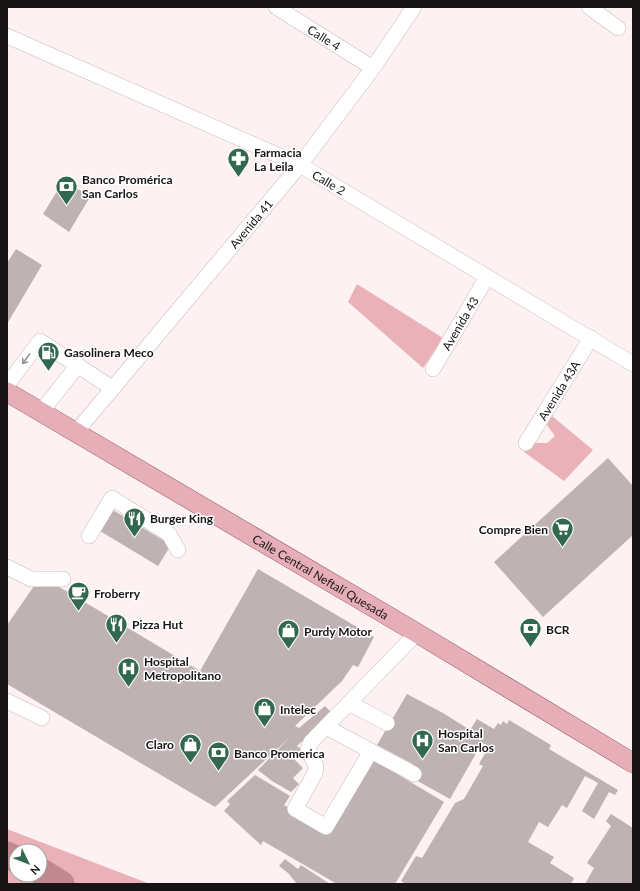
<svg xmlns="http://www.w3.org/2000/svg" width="640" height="891" font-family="Lato,sans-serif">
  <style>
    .green { fill: #ebb1b8; fill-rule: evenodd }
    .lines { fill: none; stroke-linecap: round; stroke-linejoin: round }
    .river { stroke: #c0888f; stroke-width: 27 }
    .building { fill: #beb2b3 }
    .minor-casing { stroke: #c6babb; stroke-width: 16 }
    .major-casing { stroke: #93565f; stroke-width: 20 }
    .minor { stroke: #fff; stroke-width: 15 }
    .major { stroke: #e6afb7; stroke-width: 19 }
    .oneway { stroke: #979596 }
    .labels { text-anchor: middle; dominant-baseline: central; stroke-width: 3; stroke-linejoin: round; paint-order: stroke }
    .street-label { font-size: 12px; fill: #181415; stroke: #fff }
    .poi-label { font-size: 12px; font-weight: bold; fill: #181415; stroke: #fff; text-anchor: start }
  </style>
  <rect width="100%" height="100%" fill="#fdf1f2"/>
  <g class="green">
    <polygon points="357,284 443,338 423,368 348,302"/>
    <polygon points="552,416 593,450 564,481 524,452 533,443 547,443 555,436 547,425 548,420"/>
    <path d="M7 829 150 884H7ZM16 851H40V875H16Z"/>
  </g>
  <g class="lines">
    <g class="river">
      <polyline points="7,855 16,859"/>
      <polyline points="40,871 61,884"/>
    </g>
  </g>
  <g class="building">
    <polygon points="64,180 90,197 69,232 43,214"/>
    <polygon points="16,249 42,265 7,324 7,263"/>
    <polygon points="608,458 633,486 633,535 543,617 494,562"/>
    <polygon points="113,510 171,545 158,566 100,531"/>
    <polygon points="258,569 374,637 358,667 353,665 342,681 295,726 299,728 325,706 332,713 297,746 301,749 293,758 303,768 293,778 299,784 291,792 272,781 258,770 290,737 215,807 7,684 7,625 41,576 200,671"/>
    <polygon points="407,694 443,713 470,730 477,719 494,729 498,723 501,725 503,721 507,724 509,720 551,745 549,749 618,790 615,795 609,792 594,819 582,811 598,783 585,776 567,808 562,805 548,827 539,822 528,842 554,857 550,863 574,878 571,884 406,884 401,881 416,856 422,858 455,803 464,799 483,766 479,764 489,746 482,743 450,799 414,779 411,766 413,764 377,745"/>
    <polygon points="372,759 444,802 395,884 337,884 263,841 261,845 224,811 230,804 227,801 255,775 290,796 284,805 330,834"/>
    <polygon points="611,814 633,828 633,884 585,884 594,868 587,863 611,826 606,821"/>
    <polygon points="285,859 298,869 301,865 330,884 297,884 288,873 279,866"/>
  </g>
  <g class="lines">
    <defs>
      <g id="minor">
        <path id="s1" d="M276 7 373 68"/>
        <polyline points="589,7 618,28"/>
        <path id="s2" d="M7 36 300 165 633 364"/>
        <path id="s3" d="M433 369 487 277"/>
        <polyline points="7,385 40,341 112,388"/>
        <polyline points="41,412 78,365"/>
        <path id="s4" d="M76 432 300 165 373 68 414 7"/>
        <path id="s5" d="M526 443 591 338"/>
        <polyline points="89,536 112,498 169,534 178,550"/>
        <polyline points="7,567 31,579 63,579"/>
        <polyline points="7,701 42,718"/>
        <polyline points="349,703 387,723"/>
        <polyline points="326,727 414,774"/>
        <polyline points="371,751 326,827 295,809 315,773 316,766 308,749 311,742 417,633"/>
      </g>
      <g id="major">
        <path id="s6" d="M7 392 417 633 633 763"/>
      </g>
    </defs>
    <use href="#minor" class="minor-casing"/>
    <use href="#major" class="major-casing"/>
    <use href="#minor" class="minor"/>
    <use href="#major" class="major"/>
  </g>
  <defs><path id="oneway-shaft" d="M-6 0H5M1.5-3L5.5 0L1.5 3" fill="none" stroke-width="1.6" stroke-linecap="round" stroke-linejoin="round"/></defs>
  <use class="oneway" href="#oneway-shaft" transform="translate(26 359) rotate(127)"/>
  <defs>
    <symbol id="pharmacy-pin" viewBox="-11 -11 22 30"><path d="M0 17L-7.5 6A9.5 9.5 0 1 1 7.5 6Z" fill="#32684e" stroke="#fff"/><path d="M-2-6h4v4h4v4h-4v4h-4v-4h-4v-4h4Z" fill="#fff"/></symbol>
    <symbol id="bank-pin" viewBox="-11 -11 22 30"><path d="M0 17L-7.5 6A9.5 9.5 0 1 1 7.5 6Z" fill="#32684e" stroke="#fff"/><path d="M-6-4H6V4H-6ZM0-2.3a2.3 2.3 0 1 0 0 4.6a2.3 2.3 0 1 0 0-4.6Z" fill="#fff"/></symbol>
    <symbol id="fuel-pin" viewBox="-11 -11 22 30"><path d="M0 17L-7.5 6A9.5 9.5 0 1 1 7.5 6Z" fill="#32684e" stroke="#fff"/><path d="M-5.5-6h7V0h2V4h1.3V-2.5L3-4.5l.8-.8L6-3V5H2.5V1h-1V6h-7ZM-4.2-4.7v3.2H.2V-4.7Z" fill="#fff"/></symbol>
    <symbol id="restaurant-pin" viewBox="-11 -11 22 30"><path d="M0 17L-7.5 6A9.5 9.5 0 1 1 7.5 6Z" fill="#32684e" stroke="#fff"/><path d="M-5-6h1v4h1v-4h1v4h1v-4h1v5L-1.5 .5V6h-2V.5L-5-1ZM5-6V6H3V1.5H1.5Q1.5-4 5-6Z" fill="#fff"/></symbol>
    <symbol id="supermarket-pin" viewBox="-11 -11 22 30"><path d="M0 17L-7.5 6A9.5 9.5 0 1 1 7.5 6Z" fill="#32684e" stroke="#fff"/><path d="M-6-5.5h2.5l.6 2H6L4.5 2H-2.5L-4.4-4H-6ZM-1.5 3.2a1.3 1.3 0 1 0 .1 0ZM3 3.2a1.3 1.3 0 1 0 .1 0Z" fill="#fff"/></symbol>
    <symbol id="cafe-pin" viewBox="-11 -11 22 30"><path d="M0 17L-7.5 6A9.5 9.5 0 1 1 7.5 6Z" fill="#32684e" stroke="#fff"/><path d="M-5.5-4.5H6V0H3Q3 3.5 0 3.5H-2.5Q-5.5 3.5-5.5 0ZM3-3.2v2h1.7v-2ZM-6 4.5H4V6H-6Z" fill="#fff"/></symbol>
    <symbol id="shop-pin" viewBox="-11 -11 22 30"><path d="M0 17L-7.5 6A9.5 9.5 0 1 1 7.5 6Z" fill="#32684e" stroke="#fff"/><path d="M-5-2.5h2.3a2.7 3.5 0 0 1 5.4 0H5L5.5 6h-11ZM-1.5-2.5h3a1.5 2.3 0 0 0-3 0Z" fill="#fff"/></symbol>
    <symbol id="hospital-pin" viewBox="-11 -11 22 30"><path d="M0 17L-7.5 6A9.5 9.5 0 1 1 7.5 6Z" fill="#32684e" stroke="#fff"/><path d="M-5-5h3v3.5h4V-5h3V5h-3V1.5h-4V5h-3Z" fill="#fff"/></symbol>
  </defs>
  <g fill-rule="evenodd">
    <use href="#pharmacy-pin" x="226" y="146" width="25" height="34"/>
    <use href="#bank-pin" x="54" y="174" width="25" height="34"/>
    <use href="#fuel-pin" x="36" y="340" width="25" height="34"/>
    <use href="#restaurant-pin" x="122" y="506" width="25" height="34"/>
    <use href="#supermarket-pin" x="550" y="516" width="25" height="34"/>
    <use href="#cafe-pin" x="66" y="580" width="25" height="34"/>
    <use href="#restaurant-pin" x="104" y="612" width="25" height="34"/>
    <use href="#bank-pin" x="518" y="616" width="25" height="34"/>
    <use href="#shop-pin" x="276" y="618" width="25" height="34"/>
    <use href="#hospital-pin" x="116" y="656" width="25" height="34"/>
    <use href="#shop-pin" x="252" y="696" width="25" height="34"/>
    <use href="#hospital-pin" x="410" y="728" width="25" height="34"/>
    <use href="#shop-pin" x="178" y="732" width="25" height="34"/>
    <use href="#bank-pin" x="206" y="740" width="25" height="34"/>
  </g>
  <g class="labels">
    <g class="street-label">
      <text stroke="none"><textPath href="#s1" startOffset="57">Calle 4</textPath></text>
      <text stroke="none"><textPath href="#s2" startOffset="354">Calle 2</textPath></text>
      <text stroke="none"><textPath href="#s4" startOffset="272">Avenida 41</textPath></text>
      <text stroke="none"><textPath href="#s3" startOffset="53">Avenida 43</textPath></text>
      <text stroke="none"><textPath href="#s5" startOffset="62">Avenida 43A</textPath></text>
      <text stroke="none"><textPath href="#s6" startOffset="364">Calle Central Neftalí Quesada</textPath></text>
    </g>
    <g class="poi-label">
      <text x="254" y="152">Farmacia<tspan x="254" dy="14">La Leila</tspan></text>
      <text x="82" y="179">Banco Promérica<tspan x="82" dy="14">San Carlos</tspan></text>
      <text x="64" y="352">Gasolinera Meco</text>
      <text x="150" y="518">Burger King</text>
      <text x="548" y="529" text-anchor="end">Compre Bien</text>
      <text x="94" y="593">Froberry</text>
      <text x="132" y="624">Pizza Hut</text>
      <text x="546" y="629">BCR</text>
      <text x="304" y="631">Purdy Motor</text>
      <text x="144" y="661">Hospital<tspan x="144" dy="14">Metropolitano</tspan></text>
      <text x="280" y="709">Intelec</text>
      <text x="438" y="733">Hospital<tspan x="438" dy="14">San Carlos</tspan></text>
      <text x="174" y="744" text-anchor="end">Claro</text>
      <text x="234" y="753">Banco Promerica</text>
    </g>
  </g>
  <rect width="640" height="891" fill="none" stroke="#181415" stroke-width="16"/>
  <g transform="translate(28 863) rotate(133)"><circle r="19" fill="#ffffff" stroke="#a3a1a1"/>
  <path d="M0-3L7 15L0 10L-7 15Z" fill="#32684e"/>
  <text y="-6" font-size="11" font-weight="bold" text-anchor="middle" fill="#181415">N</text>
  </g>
</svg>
